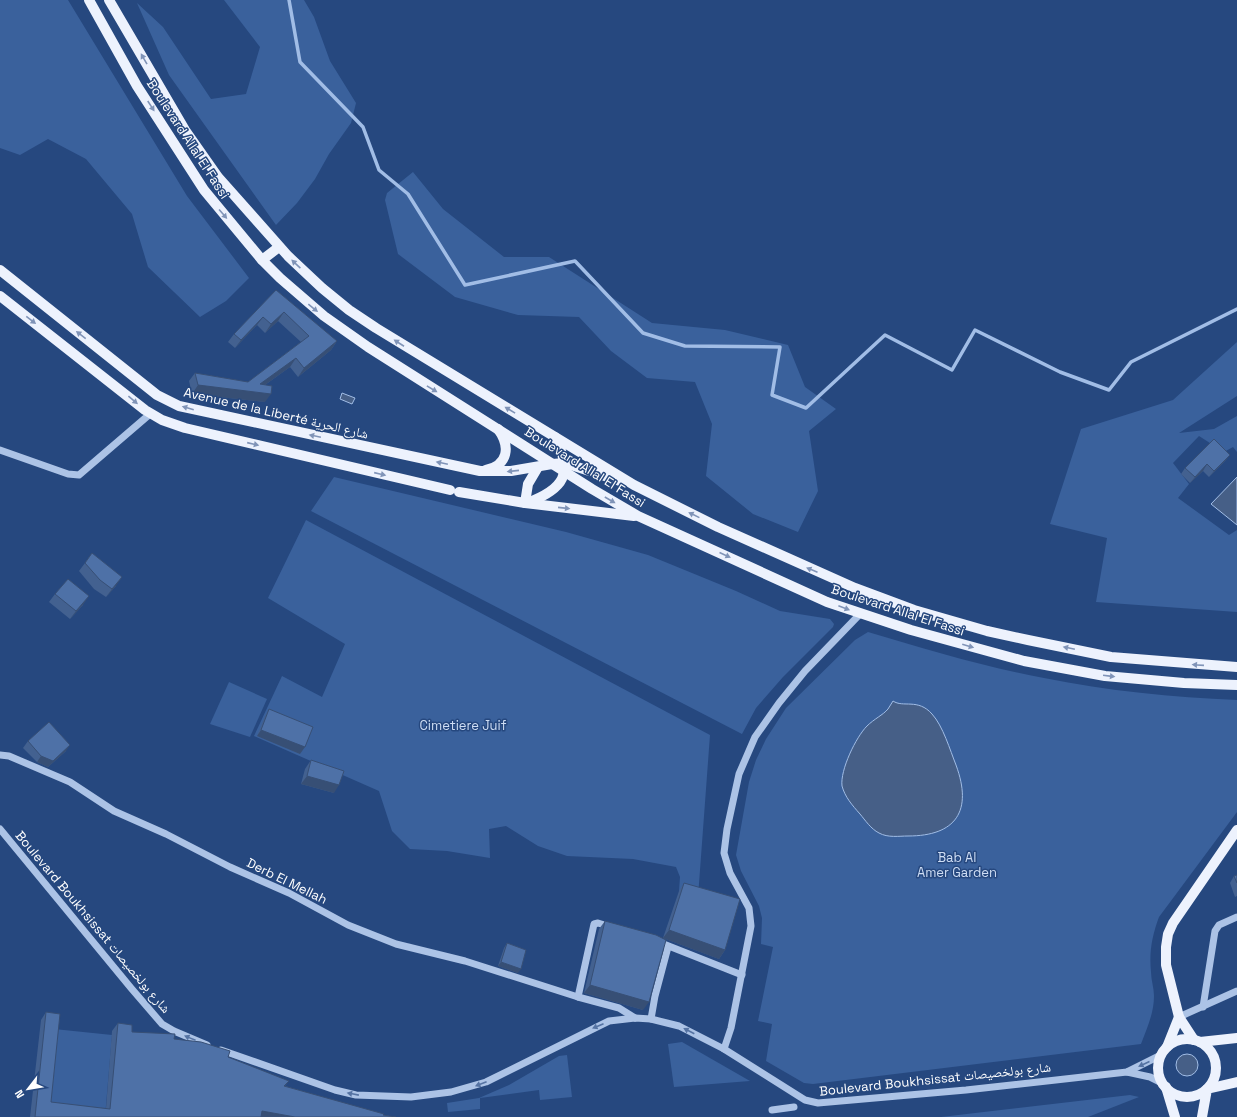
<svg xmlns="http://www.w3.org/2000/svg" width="1237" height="1117" font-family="'Space Grotesk','Noto Naskh Arabic',sans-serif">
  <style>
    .green { fill: #3a619c }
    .water { fill: #465f87; stroke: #a1bde6 }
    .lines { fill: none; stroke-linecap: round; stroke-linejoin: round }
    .stream { stroke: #a1bde6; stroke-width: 3.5 }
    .minor { stroke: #acc3e6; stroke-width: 7 }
    .major { stroke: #edf2fd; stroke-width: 10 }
    .wall { fill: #436190 }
    .shaded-wall { fill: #374f75 }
    .building { fill: #4e71a7; stroke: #374f75 }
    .oneway { fill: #8094b8 }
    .oneway2 { fill: #5573a3 }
    .labels { text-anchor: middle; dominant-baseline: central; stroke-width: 3; stroke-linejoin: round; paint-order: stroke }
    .street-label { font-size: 13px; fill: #fff; stroke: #26487f }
    .park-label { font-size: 13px; fill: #cfdef5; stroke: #26487f }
  </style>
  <rect width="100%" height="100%" fill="#26487f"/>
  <g class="green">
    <polygon points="0,0 68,0 187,196 249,278 226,301 200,317 148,267 132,214 86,159 48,139 20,155 0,148"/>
    <polygon points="224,0 304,0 314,17 330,61 356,103 351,123 329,154 315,179 297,203 276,225 169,75 137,3 163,27 211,99 246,94 260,47"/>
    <polygon points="413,172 443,209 504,257 549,257 652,323 725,330 788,345 805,387 836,409 809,431 818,491 798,532 753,514 706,476 712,424 695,382 647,378 611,351 579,317 518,315 455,297 398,254 385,200 387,193"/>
    <polygon points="1237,342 1237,396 1179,433 1214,429 1237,416 1237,452 1233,447 1224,452 1199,436 1173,463 1189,484 1178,498 1229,535 1237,530 1237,612 1096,602 1107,538 1050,524 1081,429 1173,400"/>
    <polygon points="334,477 566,532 648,555 736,591 780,611 830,619 834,624 833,627 783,677 756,708 742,734 311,511"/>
    <polygon points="306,520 710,735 698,897 679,891 680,877 676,867 633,859 567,856 538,846 506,826 489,829 490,858 447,851 410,849 392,831 379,791 254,736 282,676 322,697 345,644 268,598"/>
    <path d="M868 632C926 649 984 667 1044 678 1108 691 1172 697 1237 700V812L1159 917C1152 936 1149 952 1151 972 1151 980 1154 988 1154 996 1154 1013 1147 1028 1141 1044L813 1084 804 1083 766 1061 772 1024 758 1021 773 947 761 944 762 918 759 906 741 871 736 855 749 782 756 760 766 739 786 708 855 640Z"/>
    <polygon points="229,682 267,699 250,737 210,724"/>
    <polygon points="54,1029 112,1035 105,1117 45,1110"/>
    <polygon points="682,1042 750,1081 674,1087 668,1044"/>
    <polygon points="567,1055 572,1097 540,1100 539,1090 480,1098 480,1109 448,1112 447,1103 479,1098 509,1085 559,1056"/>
    <polygon points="1130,1095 1139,1097 1088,1117 941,1117"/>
  </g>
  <g class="water">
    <polygon points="342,393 355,398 352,404 340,399"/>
    <polygon points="1237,477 1237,525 1211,504"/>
    <path d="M893 701C903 708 918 698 932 714 943 726 950 750 956 765 973 811 956 836 908 836 899 836 888 838 879 833 871 829 865 820 860 814 852 805 845 797 842 786 840 770 856 737 867 726 874 719 883 715 888 709 890 706 891 704 893 701Z"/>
    <circle cx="1187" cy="1065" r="11"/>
  </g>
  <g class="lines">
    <polyline class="stream" points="289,0 300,62 363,127 379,170 408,194 465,285 575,261 643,333 685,346 780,347 772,395 806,408 885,335 952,370 975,330 1060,372 1109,390 1131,362 1237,309"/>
    <g class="minor">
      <polyline points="0,450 68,474 79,475 150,414"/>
      <polyline points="0,755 9,756 70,782 114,811 166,834 230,867 289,893 348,925 396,944 465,961 578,997"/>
      <polyline points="0,829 131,988 162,1024 174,1031 207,1045"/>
      <polyline points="611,927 598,923 594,924 578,997 619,1008 635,1018"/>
      <polyline points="656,941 742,975"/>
      <polyline points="1203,1007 1215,931 1219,925 1237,917"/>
      <polyline points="1179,1017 1237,991"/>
      <polyline points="651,1019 655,996 668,947"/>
      <polyline points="724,1049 731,1028 751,926 749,908 730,873 724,853 727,829 739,774 755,737 779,703 805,671 860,614"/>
      <polyline points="221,1050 335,1090 356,1095 411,1097 451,1092 486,1082 609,1021 635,1018 651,1019 679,1026 724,1049 805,1100 818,1103 966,1090 1127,1072 1161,1055"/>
      <polyline points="1127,1072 1150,1077 1162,1083"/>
      <polyline points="772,1110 794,1107"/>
    </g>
    <g class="major">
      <polyline points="89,0 137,86 204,190 262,260 280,278 324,316 368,347 592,489 638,516 827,602 911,630 1024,661 1105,676 1184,683 1237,685"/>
      <polyline points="109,0 185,130 218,177 288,256 322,288 349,310 376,328 634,485 718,527 855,588 914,610 987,631 1028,640 1111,657 1237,667"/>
      <polyline points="262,260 279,247"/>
      <polyline points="0,270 157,395 179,406 480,471 511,471 552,464 565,463 620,481"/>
      <polyline points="0,296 145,410 162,420 185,428 450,490"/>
      <path d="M486 470C508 465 511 447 498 429"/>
      <polyline points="459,492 525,503 634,516"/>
      <polyline points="525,503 528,484 538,467"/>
      <path d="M527 503C564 489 574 474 555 437"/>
      <circle cx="1187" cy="1068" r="29"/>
      <polyline points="1194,1040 1179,1017 1166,965 1166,947 1168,934 1173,923 1237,830"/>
      <polyline points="1200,1042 1237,1038"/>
      <polyline points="1167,1047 1179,1017"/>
      <polyline points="1166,1087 1175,1117"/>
      <polyline points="1202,1117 1207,1089 1237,1082"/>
    </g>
  </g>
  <g class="wall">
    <polygon points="276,290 337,341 331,350 298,377 290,367 265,385 265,402 192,394 189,381 195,373 248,382 301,342 278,321 265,333 257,325 235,348 228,342 234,334"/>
    <polygon points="1230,455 1225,461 1209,477 1203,471 1190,483 1181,474 1185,468"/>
    <polygon points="85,563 116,586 106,597 94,589 79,571"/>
    <polygon points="55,594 83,605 70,619 49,602"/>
    <polygon points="269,709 300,754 257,736 265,716"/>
    <polygon points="28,741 66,751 48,767 37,762 23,748"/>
    <polygon points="311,760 334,793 301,784 305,769"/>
    <polygon points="1237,875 1237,896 1235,897 1230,883 1234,876"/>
    <polygon points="684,883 725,950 719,959 663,938 679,891"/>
    <polygon points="605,921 643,1010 584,993 599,929"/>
    <polygon points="507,943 518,973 498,966 504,948"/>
    <polygon points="46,1012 51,1102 106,1108 112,1031 118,1023 132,1032 174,1039 228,1057 289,1081 285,1086 383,1115 396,1117 30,1117 41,1020"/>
  </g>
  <g class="shaded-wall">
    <polygon points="284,312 278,321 265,333 271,324"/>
    <polygon points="263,317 257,325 235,348 241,340"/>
    <polygon points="337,341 331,350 298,377 304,368"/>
    <polygon points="296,358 290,367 255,392 271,394 265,402 192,394 198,385 260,384"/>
    <polygon points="1230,455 1225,461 1209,477 1214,471"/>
    <polygon points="1207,464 1203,471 1190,483 1195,477"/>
    <polygon points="122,577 116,586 106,597 112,589"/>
    <polygon points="89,596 83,605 70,619 76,611"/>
    <polygon points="261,730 305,747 300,754 257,736"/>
    <polygon points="70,745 66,751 48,767 37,762 41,756"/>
    <polygon points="307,776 339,785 334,793 301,784"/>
    <polygon points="669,930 725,950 719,959 663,938"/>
    <polygon points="501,962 521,969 518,973 498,966"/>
    <polygon points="590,985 649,1002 643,1010 584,993"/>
    <polygon points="262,1111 295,1117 258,1117"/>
  </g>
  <g class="building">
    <polygon points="276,290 337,341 304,368 296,358 260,384 272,386 271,394 198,385 195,373 248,382 309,336 284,312 271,324 263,317 241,340 234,334"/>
    <polygon points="1214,439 1230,455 1214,471 1207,464 1195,477 1185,468"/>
    <polygon points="92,553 122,577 112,589 100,580 85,563"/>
    <polygon points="68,579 89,596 76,611 55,594"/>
    <polygon points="269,709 313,727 305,747 261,730"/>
    <polygon points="49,722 70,745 53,761 41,756 28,741"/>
    <polygon points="311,760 344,771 339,785 307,776"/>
    <polygon points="1237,875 1237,883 1234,876"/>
    <polygon points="684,883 740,899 725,950 669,930"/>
    <polygon points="605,921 656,935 666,940 649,1002 590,985"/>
    <polygon points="507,943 526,950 521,969 501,962"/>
    <polygon points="46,1012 60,1014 51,1102 110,1109 118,1023 132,1025 132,1032 175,1034 174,1039 201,1042 230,1051 228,1057 289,1081 284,1086 384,1114 383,1115 396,1117 295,1117 262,1111 261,1117 35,1117"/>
  </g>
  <defs><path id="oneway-solid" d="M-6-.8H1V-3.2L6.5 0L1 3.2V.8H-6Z"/></defs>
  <g class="oneway">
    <use href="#oneway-solid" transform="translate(144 59) rotate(-120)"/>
    <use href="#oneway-solid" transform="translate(151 106) rotate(57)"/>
    <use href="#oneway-solid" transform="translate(223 214) rotate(49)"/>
    <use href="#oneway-solid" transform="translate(296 264) rotate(-137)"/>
    <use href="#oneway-solid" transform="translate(313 308) rotate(39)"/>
    <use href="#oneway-solid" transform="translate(31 320) rotate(38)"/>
    <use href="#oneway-solid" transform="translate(81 335) rotate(-142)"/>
    <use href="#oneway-solid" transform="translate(399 343) rotate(-147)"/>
    <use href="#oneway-solid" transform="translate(432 389) rotate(31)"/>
    <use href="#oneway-solid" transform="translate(133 400) rotate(40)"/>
    <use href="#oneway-solid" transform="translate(188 408) rotate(-164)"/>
    <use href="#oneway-solid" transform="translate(510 410) rotate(-149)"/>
    <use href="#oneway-solid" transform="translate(315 436) rotate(-168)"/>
    <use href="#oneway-solid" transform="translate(253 444) rotate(13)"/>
    <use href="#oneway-solid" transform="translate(442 463) rotate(-168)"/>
    <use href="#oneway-solid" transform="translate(513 471) rotate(174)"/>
    <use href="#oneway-solid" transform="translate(380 474) rotate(13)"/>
    <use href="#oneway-solid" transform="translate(610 500) rotate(30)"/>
    <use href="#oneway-solid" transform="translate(564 508) rotate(6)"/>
    <use href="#oneway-solid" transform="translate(694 515) rotate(-154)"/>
    <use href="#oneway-solid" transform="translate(725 555) rotate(24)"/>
    <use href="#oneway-solid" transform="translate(812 570) rotate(-157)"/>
    <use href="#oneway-solid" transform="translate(844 608) rotate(21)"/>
    <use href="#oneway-solid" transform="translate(968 646) rotate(16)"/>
    <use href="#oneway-solid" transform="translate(1069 648) rotate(-168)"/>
    <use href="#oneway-solid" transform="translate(1198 665) rotate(-176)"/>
    <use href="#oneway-solid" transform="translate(1109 676) rotate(7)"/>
  </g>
  <g class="oneway2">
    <use href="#oneway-solid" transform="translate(598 1026) rotate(157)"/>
    <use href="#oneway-solid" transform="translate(689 1031) rotate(-153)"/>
    <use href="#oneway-solid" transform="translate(190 1038) rotate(-158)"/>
    <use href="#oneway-solid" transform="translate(1144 1064) rotate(156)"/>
    <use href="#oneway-solid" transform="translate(481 1084) rotate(159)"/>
    <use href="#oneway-solid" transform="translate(353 1094) rotate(-169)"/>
  </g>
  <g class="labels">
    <g class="street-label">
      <text transform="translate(188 139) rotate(57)">Boulevard Allal El Fassi</text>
      <text transform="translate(276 413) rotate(13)">Avenue de la Liberté شارع الحرية</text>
      <text transform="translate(585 467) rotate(32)">Boulevard Allal El Fassi</text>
      <text transform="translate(898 610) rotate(18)">Boulevard Allal El Fassi</text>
      <text transform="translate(287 881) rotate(26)">Derb El Mellah</text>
      <text transform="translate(93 922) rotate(50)">Boulevard Boukhsissat شارع بولخصيصات</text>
      <text transform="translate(935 1079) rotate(-6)">Boulevard Boukhsissat شارع بولخصيصات</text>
    </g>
    <g class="park-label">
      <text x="463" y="725">Cimetiere Juif</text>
      <text x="957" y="857">Bab Al<tspan x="957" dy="15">Amer Garden</tspan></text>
    </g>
  </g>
  <g transform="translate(28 1089) rotate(239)" stroke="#26487f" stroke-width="3" paint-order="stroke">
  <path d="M0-3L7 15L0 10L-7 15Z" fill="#ffffff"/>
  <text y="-6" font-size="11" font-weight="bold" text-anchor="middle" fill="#ffffff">N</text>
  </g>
</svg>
